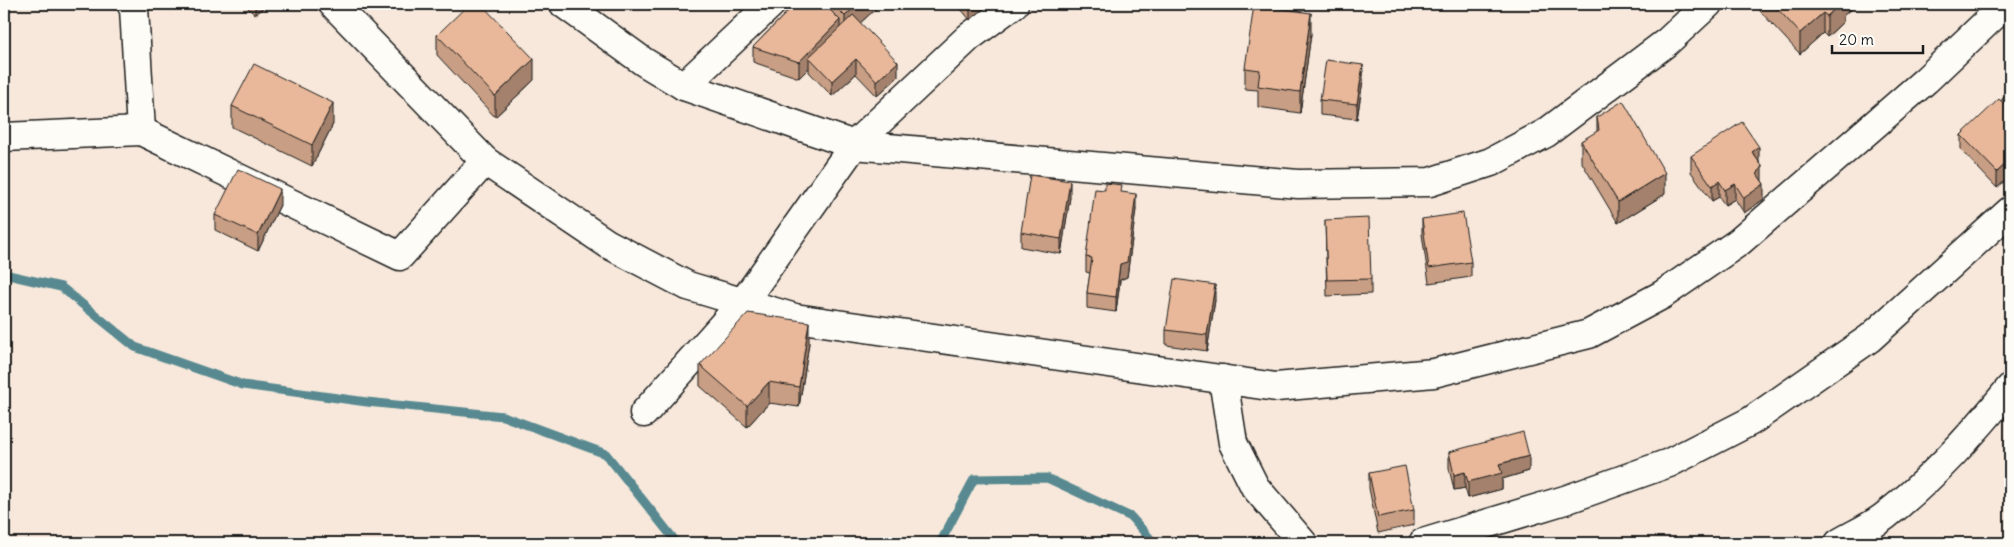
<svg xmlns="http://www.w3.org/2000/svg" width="2014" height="547" font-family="Delius,sans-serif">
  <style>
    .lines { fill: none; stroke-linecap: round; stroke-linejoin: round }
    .stream { stroke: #598990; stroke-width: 9 }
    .minor-casing { stroke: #1c1c1c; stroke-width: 31 }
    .minor { stroke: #fdfcf7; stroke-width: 28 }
    .wall { fill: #c89e84; stroke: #1c1c1c }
    .shaded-wall { fill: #a3816c; stroke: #1c1c1c }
    .building { fill: #e9b89a; stroke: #1c1c1c }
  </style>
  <rect width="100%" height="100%" fill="#f7e8db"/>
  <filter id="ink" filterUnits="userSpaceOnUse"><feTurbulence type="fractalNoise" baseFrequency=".02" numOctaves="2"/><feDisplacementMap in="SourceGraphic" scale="10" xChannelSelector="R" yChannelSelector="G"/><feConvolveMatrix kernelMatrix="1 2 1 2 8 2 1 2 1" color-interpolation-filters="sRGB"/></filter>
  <g filter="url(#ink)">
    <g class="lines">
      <g class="stream">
        <polyline points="4,274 61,287 135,347 243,385 367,402 503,416 606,454 677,543"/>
        <polyline points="940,543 974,479 1047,478 1131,517 1154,543"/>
      </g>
      <defs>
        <g id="minor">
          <polyline points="131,4 134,8 141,131"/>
          <polyline points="333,4 485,161 608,244 688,286 795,318 1276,387 1434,373 1589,334 1662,295 1739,242 1926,80 2006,4"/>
          <polyline points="564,4 644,62 684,86 854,145 1298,184 1430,182 1491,162 1546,133 1667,42 1708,4"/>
          <polyline points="684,86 771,4"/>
          <polyline points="4,137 141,131 400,256 485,161"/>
          <polyline points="1223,379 1233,443 1255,487 1303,543"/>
          <polyline points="644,413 744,301 854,145 969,37 1014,4"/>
          <polyline points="1423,543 1565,500 1669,463 1751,421 1870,338 2010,211"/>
          <path d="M1839 543C1854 534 1871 527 1885 516 1932 479 1973 434 2010 388"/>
        </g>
      </defs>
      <use href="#minor" class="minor-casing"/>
      <use href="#minor" class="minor"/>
    </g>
    <g class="wall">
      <polygon points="244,4 267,4 255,15"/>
      <polygon points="795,4 881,4 860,23 898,77 877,96 856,74 832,96 809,72 809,68 799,78 753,62 753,47"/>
      <polygon points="957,4 990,4 970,20"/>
      <polygon points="1760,4 1856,4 1843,16 1843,22 1827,37 1823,33 1800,54 1760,11"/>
      <polygon points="1311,34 1300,113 1258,107 1258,90 1245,89 1245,68"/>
      <polygon points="437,35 534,80 495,117 437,55"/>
      <polygon points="1363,80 1357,119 1320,115 1320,100"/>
      <polygon points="2010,91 2010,176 1997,188 1961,150 1961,135 2002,102 2002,99"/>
      <polygon points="232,106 333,124 312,166 232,127"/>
      <polygon points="1597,117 1665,194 1618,223 1581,161 1581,141 1597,132"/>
      <polygon points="1691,156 1759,162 1764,199 1744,213 1735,199 1725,205 1719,197 1712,201 1691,172"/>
      <polygon points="1122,192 1136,209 1127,277 1120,280 1116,312 1087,308 1087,293 1090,273 1086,272 1086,257"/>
      <polygon points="1070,197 1061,254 1021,247 1021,232"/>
      <polygon points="280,205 258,251 215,230 215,215"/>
      <polygon points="1422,219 1471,262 1471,277 1429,283 1422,234"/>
      <polygon points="1325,220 1371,279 1371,294 1327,296"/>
      <polygon points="1215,300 1207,351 1166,345 1166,330"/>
      <polygon points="809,343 799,407 769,403 747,427 700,386 700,365"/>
      <polygon points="1449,452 1529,471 1502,479 1502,489 1468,498 1465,488 1454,490 1449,468"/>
      <polygon points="1369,473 1414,510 1414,525 1378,533 1369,488"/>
    </g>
    <g class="shaded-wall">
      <polygon points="255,4 267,4 255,15"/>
      <polygon points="858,4 881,4 845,37 845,16"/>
      <polygon points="971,4 990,4 970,20 970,5"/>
      <polygon points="1840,4 1856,4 1843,16 1843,22 1827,37 1827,16"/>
      <polygon points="1311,13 1311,34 1300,113 1300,92"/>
      <polygon points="1823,13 1823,33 1800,54 1800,33"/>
      <polygon points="840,20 840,35 809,57 809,68 799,78 799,62"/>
      <polygon points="534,59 534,80 495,117 495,96"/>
      <polygon points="856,59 856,74 832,96 832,81"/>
      <polygon points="898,62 898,77 877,96 877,81"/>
      <polygon points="1363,65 1363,80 1357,119 1357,104"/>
      <polygon points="333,103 333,124 312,166 312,145"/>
      <polygon points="1759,147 1759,163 1752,152"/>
      <polygon points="2010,160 2010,176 1997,188 1997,172"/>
      <polygon points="1762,166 1762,181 1764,184 1764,199 1744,213 1744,198"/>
      <polygon points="1665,173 1665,194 1618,223 1618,202"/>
      <polygon points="1070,181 1070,197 1061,254 1061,239"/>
      <polygon points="1719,181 1719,197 1712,201 1712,186"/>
      <polygon points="1735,184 1735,199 1725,205 1725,190"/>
      <polygon points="280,189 280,205 258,251 258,235"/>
      <polygon points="1136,194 1136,209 1127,277 1120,280 1116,312 1116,297 1120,264"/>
      <polygon points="1215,285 1215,300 1207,351 1207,335"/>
      <polygon points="809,322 809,343 799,407 799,387"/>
      <polygon points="769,382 769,403 747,427 747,406"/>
      <polygon points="1529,456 1529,471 1502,479 1502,489 1468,498 1468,482 1499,464"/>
      <polygon points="1465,472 1465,488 1454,490 1454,475"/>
    </g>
    <g class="building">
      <polygon points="469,4 481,4 534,59 495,96 437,35"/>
      <polygon points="795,4 824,4 840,20 799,62 753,47"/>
      <polygon points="833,4 858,4 845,16"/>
      <polygon points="1773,4 1840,4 1827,16 1823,13 1800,33"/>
      <polygon points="1254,5 1311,13 1300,92 1258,86 1260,70 1245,68"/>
      <polygon points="853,15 898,62 877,81 856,59 832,81 809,57"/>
      <polygon points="1326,60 1363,65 1357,104 1320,100"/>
      <polygon points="254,64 333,103 312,145 232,106"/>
      <polygon points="2010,91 2010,107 2002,99"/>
      <polygon points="1999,99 2010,110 2010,134 2008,136 2010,138 2010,160 1997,172 1961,135"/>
      <polygon points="1623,101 1665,173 1618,202 1581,141 1599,130 1597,117"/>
      <polygon points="1742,122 1759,147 1752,152 1762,166 1757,174 1764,184 1744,198 1735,184 1725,190 1719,181 1712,186 1691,156"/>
      <polygon points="238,169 280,189 258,235 215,215"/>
      <polygon points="1030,175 1070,181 1061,239 1021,232"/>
      <polygon points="1105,183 1122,185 1121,192 1136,194 1127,262 1120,264 1116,297 1087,293 1092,258 1086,257 1095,189 1105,190"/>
      <polygon points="1463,213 1471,262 1429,268 1422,219"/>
      <polygon points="1369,218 1371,279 1327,280 1325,220"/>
      <polygon points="1174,279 1215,285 1207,335 1166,330"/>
      <polygon points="748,313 809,322 799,387 769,382 747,406 700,365"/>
      <polygon points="1523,432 1529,456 1499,464 1502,473 1468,482 1465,472 1454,475 1449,452"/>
      <polygon points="1405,466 1414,510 1378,517 1369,473"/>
    </g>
  </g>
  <rect width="2014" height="547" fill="none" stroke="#fdfcf7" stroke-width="20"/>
  <rect x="10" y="10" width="1994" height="527" fill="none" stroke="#1c1c1c" stroke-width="2" filter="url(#ink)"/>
  <path d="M1832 45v8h91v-8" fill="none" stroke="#1c1c1c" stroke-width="2.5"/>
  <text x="1839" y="45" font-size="15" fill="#1c1c1c" stroke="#fdfcf7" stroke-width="4" paint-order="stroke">20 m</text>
</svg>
